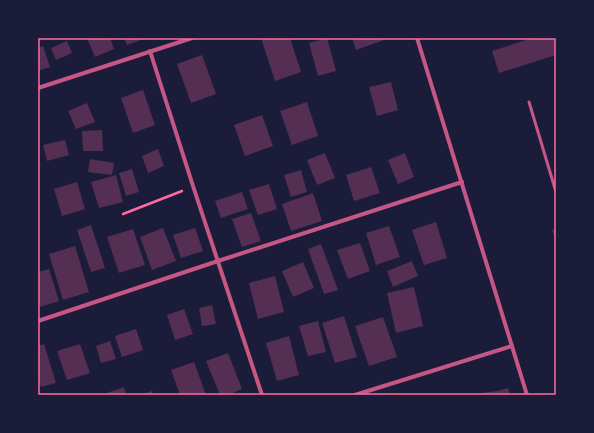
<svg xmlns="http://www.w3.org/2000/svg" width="594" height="433" font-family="Mulish,sans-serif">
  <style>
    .building { fill: #542f53 }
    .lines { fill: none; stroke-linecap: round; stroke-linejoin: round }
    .path { stroke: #ff6b9d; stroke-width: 2.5 }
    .service { stroke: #c65784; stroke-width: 3 }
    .minor { stroke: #c65784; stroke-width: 4 }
    .neatline { fill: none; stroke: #ff6b9d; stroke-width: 1.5 }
  </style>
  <rect width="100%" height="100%" fill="#1b1b3a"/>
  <g class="building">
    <polygon points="87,38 110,38 114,49 95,57"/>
    <polygon points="124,38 146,38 127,45"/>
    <polygon points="261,38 290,38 301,72 275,81"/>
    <polygon points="327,38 336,71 318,76 309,43"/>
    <polygon points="352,38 383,38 384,40 356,50"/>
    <polygon points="532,38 556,38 556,55 499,73 492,51"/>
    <polygon points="67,41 72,53 56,60 51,48"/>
    <polygon points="43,46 50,67 38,71 38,48"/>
    <polygon points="202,55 216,94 191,103 177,64"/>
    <polygon points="391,82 398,110 377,116 369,87"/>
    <polygon points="143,90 155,125 133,133 121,98"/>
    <polygon points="307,102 318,136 292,145 280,111"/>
    <polygon points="87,103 95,122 76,129 68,111"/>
    <polygon points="262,115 273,146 245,156 234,125"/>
    <polygon points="102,130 103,151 83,151 82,131"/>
    <polygon points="65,140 69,155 47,161 43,145"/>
    <polygon points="158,149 164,166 148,173 142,156"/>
    <polygon points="325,153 335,178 317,185 307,160"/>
    <polygon points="405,153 414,177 398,184 388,160"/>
    <polygon points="90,159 114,163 112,175 88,172"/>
    <polygon points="371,167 380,193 354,201 346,175"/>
    <polygon points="132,169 139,192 126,196 119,173"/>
    <polygon points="301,170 307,192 291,197 284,175"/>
    <polygon points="116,175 123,202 99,208 91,182"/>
    <polygon points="77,182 85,209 62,216 54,189"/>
    <polygon points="269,184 277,209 258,215 249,190"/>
    <polygon points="242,192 248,209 221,218 215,201"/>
    <polygon points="313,193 322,221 291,231 282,204"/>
    <polygon points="251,213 261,241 242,247 232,219"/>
    <polygon points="436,222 447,258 424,265 412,230"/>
    <polygon points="91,225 105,268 91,272 77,230"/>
    <polygon points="389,226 400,257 376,265 366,233"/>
    <polygon points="163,228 176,261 152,270 140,237"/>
    <polygon points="195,228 203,251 181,258 173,235"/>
    <polygon points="556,228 556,238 555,238 552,230"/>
    <polygon points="133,229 145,265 119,273 107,237"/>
    <polygon points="360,243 370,271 348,279 337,250"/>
    <polygon points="321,244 338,290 324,294 308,249"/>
    <polygon points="75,246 89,292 63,300 49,254"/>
    <polygon points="412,261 418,276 393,287 387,271"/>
    <polygon points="303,262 314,288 293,297 282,271"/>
    <polygon points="49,269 59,301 40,307 38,300 38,272"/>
    <polygon points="275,276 284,312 258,319 249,283"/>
    <polygon points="414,287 423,326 396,333 387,293"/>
    <polygon points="212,305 216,324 202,326 199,308"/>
    <polygon points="184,309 193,334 175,340 167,315"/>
    <polygon points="344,316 357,357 335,363 322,323"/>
    <polygon points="383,317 397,357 369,366 355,326"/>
    <polygon points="318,321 326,352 308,356 299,326"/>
    <polygon points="136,329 143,350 122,357 115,336"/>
    <polygon points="289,336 299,375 277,381 266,343"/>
    <polygon points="110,341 116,359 101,363 96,346"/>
    <polygon points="44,344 56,383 41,387 38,378 38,346"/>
    <polygon points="80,344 90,373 67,380 57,351"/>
    <polygon points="228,353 242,389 228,395 220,395 206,361"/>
    <polygon points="194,362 206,395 180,395 171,370"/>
    <polygon points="124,387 126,395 101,395"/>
    <polygon points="508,388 510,395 473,395 473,394 497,391"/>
    <polygon points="152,391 153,395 140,395"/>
  </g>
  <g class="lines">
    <polyline class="path" points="123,214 182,191"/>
    <polyline class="service" points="529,102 556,192"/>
    <g class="minor">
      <polyline points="417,38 527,395"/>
      <polyline points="150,51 193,186 262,395"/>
      <polyline points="38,88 192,38"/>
      <polyline points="38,321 218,261 462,182"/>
      <polyline points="355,395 512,346"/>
    </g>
  </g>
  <rect width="594" height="433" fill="none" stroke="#1b1b3a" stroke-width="78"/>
  <rect x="39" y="39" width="516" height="355" class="neatline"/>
</svg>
